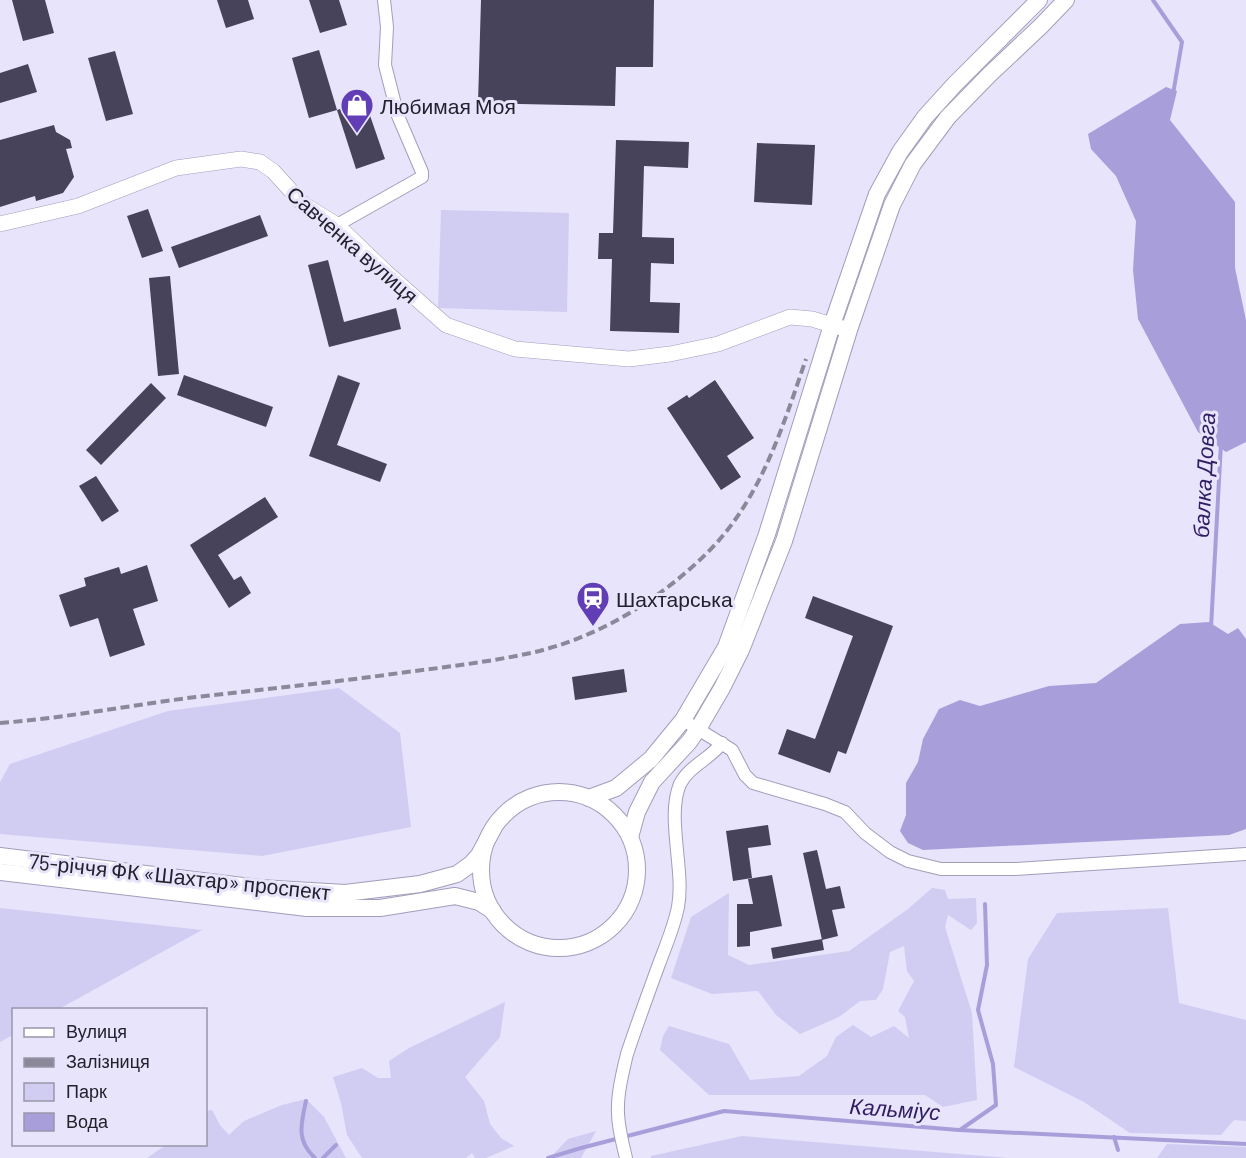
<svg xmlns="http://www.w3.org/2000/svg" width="1246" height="1158" font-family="Barlow,sans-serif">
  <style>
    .green { fill: #d1ccf1 }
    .water { fill: #a89fda }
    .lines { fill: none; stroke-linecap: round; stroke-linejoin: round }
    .stream { stroke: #a89fda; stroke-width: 4 }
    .building { fill: #46435b }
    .minor-casing { stroke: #a19eba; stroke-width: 14 }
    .tertiary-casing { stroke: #a19eba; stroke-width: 16 }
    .secondary-casing { stroke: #a19eba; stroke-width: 18 }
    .minor { stroke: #fff; stroke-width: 12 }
    .tertiary { stroke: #fff; stroke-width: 15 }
    .secondary { stroke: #fff; stroke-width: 16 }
    .rail { stroke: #8a8899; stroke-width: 4; stroke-dasharray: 9 4.5; stroke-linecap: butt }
    .labels { text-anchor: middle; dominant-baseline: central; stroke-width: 6; stroke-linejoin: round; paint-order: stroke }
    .poi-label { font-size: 21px; fill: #22212c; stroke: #e7e4fc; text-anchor: start }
    .street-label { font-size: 21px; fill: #22212c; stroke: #e7e4fc }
    .water-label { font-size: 22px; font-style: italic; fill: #311d61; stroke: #e7e4fc }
  </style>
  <rect width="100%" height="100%" fill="#e7e4fc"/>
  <g class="green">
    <polygon points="441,210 569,213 567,312 438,308"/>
    <polygon points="339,688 400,733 411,827 262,856 0,834 0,782 10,764 168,711"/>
    <polygon points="932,888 945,890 948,899 976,898 977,923 971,930 948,915 945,927 972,1013 977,1100 943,1107 925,1095 709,1095 660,1050 663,1036 669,1026 729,1044 750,1080 799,1076 827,1056 836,1037 853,1025 871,1037 894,1026 909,1038 905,1017 898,1011 914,981 907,971 904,946 890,952 883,989 876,1000 860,1001 839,1017 800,1034 776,1015 758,991 712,994 671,978 691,917 729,893 728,955 749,965 849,951 908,909"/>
    <polygon points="0,908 202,930 59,1009 14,1010 13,1035 0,1042"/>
    <polygon points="1168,908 1179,1003 1246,1020 1246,1121 1234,1120 1221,1135 1130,1133 1084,1102 1014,1067 1028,959 1057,913"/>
    <polygon points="505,1002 500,1037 465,1077 484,1101 490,1124 501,1138 514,1146 486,1158 475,1158 472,1153 466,1158 362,1158 347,1135 341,1103 333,1077 362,1068 378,1078 391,1078 389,1061 409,1048"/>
    <polygon points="306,1099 324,1117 346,1158 147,1158 166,1145 206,1144 206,1111 212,1110 220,1125 229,1135 244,1121 282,1105"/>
    <polygon points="596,1131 581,1158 550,1158 568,1139"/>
    <polygon points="742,1136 1008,1158 651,1158 651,1156"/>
    <polygon points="1167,1144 1246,1147 1246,1158 1157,1158"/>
  </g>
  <g class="water">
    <polygon points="1166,87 1177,91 1170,120 1235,202 1235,268 1246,320 1246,442 1226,452 1198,432 1138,319 1133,270 1136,221 1116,176 1091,149 1088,134"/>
    <polygon points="1209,622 1228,634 1238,628 1246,639 1246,829 1229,835 923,850 908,843 900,831 906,815 906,783 918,762 923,739 939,709 960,700 980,706 1049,686 1096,683 1180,624"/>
  </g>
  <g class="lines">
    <g class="stream">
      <polyline points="1153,0 1182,42 1173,94"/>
      <polyline points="1211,628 1221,443"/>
      <path d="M306 1101C301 1124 296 1141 315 1158"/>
      <polyline points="960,1130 996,1105 993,1064 978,1010 987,965 985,904"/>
      <polyline points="1114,1137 1118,1150"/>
      <polyline points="323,1158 336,1145"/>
      <polyline points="548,1158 581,1148 724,1111 959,1130 1246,1144"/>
    </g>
  </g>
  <g class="building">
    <polygon points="12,0 45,0 54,33 23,41"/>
    <polygon points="217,0 248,0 254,19 226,28"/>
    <polygon points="309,0 339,0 347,25 320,33"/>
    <polygon points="481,0 654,0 653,67 616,67 615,106 478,103"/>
    <polygon points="319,50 337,110 309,118 292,58"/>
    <polygon points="115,51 133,114 106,121 88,58"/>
    <polygon points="28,64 37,92 0,103 0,73"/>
    <polygon points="365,101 385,159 356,169 337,110"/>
    <polygon points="54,125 56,132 70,140 72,148 66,149 74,177 63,193 36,201 35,196 0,207 0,140"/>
    <polygon points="616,140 689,142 688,168 644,166 642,237 674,238 674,264 651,263 650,302 680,303 679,333 610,331 612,259 598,259 599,233 613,233"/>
    <polygon points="757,143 815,145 812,205 754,202"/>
    <polygon points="148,209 163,251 142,258 127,216"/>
    <polygon points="260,215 268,236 179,268 171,247"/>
    <polygon points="328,260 344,322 396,308 401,329 329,347 308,265"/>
    <polygon points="170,276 179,374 158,376 149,278"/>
    <polygon points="184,375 273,407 266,427 177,395"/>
    <polygon points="338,375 360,383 337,445 387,464 380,482 309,456"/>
    <polygon points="715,380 754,438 727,456 741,477 721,490 667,408 687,395 689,398"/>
    <polygon points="151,383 166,398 101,465 86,450"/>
    <polygon points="96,476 119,511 102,522 79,486"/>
    <polygon points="265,497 278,517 218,555 234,580 241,576 251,593 229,608 190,545"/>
    <polygon points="147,565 158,601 133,609 145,645 110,657 98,618 70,627 59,595 86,586 84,578 119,567 121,574"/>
    <polygon points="813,596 893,626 846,754 838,751 830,773 778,754 787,729 815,739 853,636 805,618"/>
    <polygon points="624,669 627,692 575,700 572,677"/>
    <polygon points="768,825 771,845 748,848 752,878 733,881 726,831"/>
    <polygon points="817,850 826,889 840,886 845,908 832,910 838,936 822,940 803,853"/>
    <polygon points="772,875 782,926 750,932 750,946 737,947 737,904 753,904 748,879"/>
    <polygon points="822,939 824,950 773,959 771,948"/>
  </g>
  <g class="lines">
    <defs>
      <g id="minor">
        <polyline points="337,225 422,177 422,172 398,116 385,65 387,27 384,0"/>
        <polyline points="683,720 732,750 745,775 753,783 825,804 845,812 865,833 890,852 908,861 941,869 1015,869 1246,854"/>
        <path d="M626 1158C622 1141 617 1123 618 1106 618 1089 623 1071 627 1054 637 1024 648 994 659 964 666 945 674 927 678 907 685 870 666 817 680 784 689 766 710 759 722 743"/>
      </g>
      <polyline id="tertiary" points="0,224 78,206 176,168 241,159 260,162 273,171 303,204 337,225 386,272 446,325 515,349 629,359 670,354 718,344 790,317 812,319 842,328"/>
      <g id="secondary">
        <circle cx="559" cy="870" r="78"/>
        <polyline points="589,798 616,788 651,759 683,720 726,647 767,534 832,325 877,194 900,152 925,117 955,84 1039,0"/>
        <polyline points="630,837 637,812 652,782 689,742 698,729 722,688 741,650 784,541 849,330 892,205 913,164 948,117 990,74 1041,26 1066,0"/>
        <polyline points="0,856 260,888 345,893 420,884 457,874 471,864 479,855 493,829"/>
        <polyline points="0,872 307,908 380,908 455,896 479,902 493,911"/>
      </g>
    </defs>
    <use href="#minor" class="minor-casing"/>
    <use href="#tertiary" class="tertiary-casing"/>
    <use href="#secondary" class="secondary-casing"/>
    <use href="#minor" class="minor"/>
    <use href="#tertiary" class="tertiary"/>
    <use href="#secondary" class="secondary"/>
    <path class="rail" d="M0 723C66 718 131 705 196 697 267 689 337 682 407 672 447 667 487 662 526 654 594 640 657 602 706 554 760 501 782 429 806 359"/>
  </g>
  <defs>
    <symbol id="shop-pin" viewBox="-11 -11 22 30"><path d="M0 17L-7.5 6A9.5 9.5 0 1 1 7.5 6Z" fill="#613eb6" stroke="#e7e4fc"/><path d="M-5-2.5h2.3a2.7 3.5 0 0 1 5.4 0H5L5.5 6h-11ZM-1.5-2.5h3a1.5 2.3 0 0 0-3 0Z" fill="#fff"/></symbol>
    <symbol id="station-pin" viewBox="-11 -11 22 30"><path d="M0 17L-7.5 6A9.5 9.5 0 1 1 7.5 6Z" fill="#613eb6" stroke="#e7e4fc"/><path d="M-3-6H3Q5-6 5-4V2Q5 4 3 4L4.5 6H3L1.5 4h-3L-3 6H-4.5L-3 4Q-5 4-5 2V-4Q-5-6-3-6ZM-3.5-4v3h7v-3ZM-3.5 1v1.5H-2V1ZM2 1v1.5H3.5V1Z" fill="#fff"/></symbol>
  </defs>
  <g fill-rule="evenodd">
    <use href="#shop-pin" x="338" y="86" width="38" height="52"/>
    <use href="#station-pin" x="574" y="579" width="38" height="52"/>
  </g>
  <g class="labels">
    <g class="poi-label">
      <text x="380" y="105">Любимая Моя</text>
      <text x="616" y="598">Шахтарська</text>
    </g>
    <g class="street-label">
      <text transform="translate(353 244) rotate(41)">Савченка вулиця</text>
      <text transform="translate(180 876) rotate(6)">75-річчя ФК «Шахтар» проспект</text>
    </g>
    <g class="water-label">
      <text transform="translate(1203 475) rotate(-87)">балка Довга</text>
      <text transform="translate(895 1108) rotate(4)">Кальміус</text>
    </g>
  </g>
  <rect x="12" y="1008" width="195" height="138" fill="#e7e4fc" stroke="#9896a9" stroke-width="1.5"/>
  <rect x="24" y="1028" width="30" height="9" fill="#ffffff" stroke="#9896a9" stroke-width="1.5"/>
  <text x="66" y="1038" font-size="18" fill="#22212c">Вулиця</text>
  <rect x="24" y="1058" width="30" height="9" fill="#8a8899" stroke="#9896a9" stroke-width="1.5"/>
  <text x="66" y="1068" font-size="18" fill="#22212c">Залізниця</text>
  <rect x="24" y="1083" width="30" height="18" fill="#d1ccf1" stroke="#9896a9" stroke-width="1.5"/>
  <text x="66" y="1098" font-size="18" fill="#22212c">Парк</text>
  <rect x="24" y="1113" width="30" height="18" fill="#a89fda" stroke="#9896a9" stroke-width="1.5"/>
  <text x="66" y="1128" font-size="18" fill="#22212c">Вода</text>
</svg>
